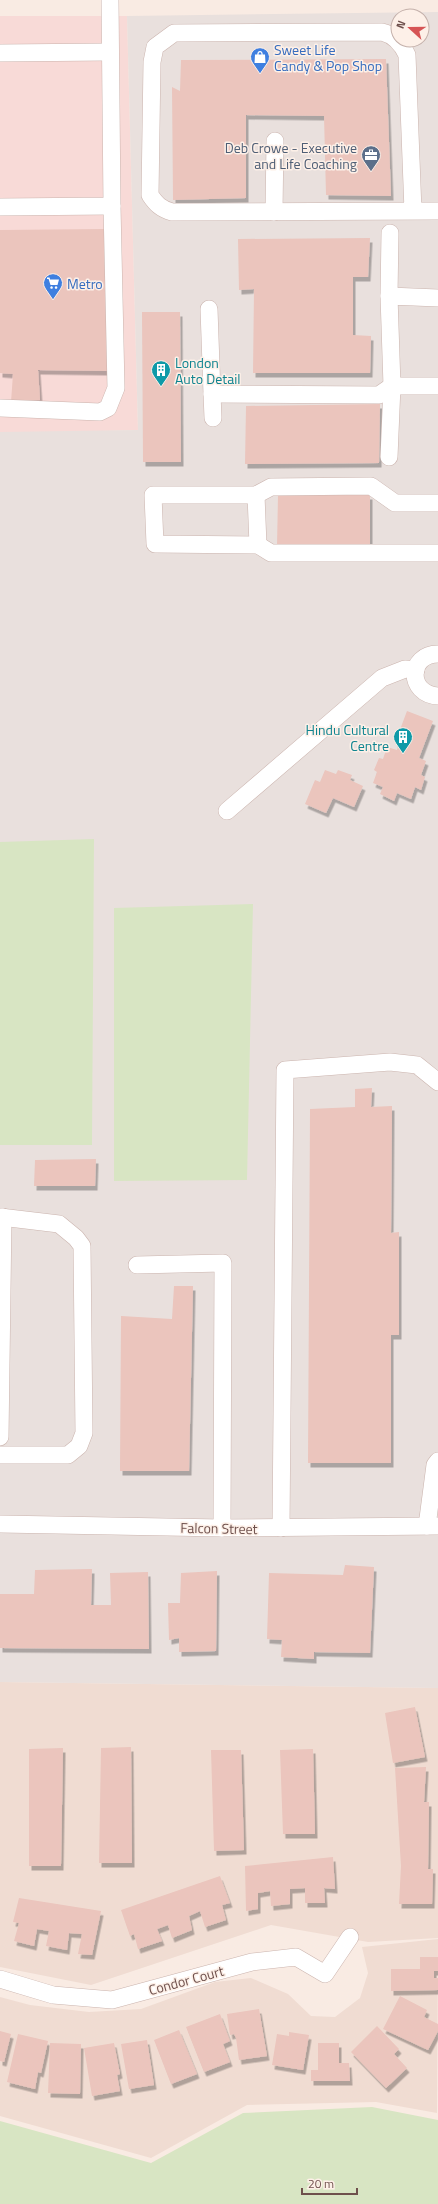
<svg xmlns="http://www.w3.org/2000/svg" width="438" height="2204" font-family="'Titillium Web',sans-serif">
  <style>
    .residential { fill: #f0dcd2 }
    .commercial { fill: #f8dad7 }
    .industrial { fill: #e9e0dd; fill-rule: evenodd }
    .green { fill: #d8e5c3 }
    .building { fill: #ebc5bd; filter: url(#shadow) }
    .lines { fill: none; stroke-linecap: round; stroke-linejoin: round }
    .minor-casing { stroke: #cbb4ae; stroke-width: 18 }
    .minor { stroke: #fff; stroke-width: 17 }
    .labels { text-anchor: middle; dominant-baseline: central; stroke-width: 3; stroke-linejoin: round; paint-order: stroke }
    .shop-label { font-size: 14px; fill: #366cbe; stroke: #fdf0e8; text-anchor: start }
    .service-label { font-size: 14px; fill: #4e5e75; stroke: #fdf0e8; text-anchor: end }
    .culture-label { font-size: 14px; fill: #0d838f; stroke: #fdf0e8; text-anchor: start }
    .street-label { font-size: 14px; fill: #6e504c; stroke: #fdf0e8 }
  </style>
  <defs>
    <filter id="shadow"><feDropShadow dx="2.5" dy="4.5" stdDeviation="0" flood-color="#0004"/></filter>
  </defs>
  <rect width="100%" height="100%" fill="#f9ebe3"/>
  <g class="residential">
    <polygon points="0,1682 438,1688 438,1938 368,1942 271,1925 91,1985 0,1967"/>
    <polygon points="438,1939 437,2113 376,2102 247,2105 151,2158 0,2116 0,1997 30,2005 89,2012 141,2009 215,1982 251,1978 288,1994 311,2016 335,2017 360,1998 368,1973 362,1947"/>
  </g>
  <polygon class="commercial" points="0,16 127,16 138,430 0,434"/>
  <path class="industrial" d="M438 12V1688L0 1682V432L138 430 127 16ZM398 16H422V40H398Z"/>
  <g class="green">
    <polygon points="94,839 92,1145 0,1145 0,842"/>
    <polygon points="253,904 247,1180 114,1181 114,908"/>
    <polygon points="372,2107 438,2120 438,2204 0,2204 0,2121 151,2163 243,2113"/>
  </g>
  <g class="building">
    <polygon points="386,59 391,196 326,195 324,116 246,115 246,198 173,200 172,87 180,91 181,60"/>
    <polygon points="104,229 108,371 38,370 40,400 11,402 13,374 0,373 0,230"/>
    <polygon points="370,238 368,277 353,277 353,335 371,336 370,373 253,373 254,289 239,290 238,239"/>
    <polygon points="142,312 180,312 181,462 143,462"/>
    <polygon points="380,404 379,463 245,464 246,406"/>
    <polygon points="278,495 370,495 370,549 277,547"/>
    <polygon points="407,711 433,721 419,758 426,761 421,775 425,777 421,790 415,787 411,799 397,793 394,801 380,794 383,787 373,783 377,772 374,770 379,758 383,759 387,747 397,750 399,744 395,743"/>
    <polygon points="325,770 336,774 338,770 352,775 350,780 363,786 354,807 333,798 326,813 305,804 315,780 320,782"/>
    <polygon points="372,1088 371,1107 392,1106 391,1233 399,1232 399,1335 391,1335 391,1463 308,1463 310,1109 355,1107 355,1089"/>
    <polygon points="96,1159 95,1186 34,1186 35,1160"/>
    <polygon points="174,1286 193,1286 189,1471 120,1471 121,1316 172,1319"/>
    <polygon points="345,1565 374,1567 370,1653 314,1652 314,1659 281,1657 282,1640 267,1639 269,1573 343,1575"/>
    <polygon points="92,1569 91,1605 111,1605 110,1573 148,1572 149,1649 0,1648 0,1594 34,1594 35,1570"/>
    <polygon points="217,1571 216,1651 179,1652 179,1638 169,1640 168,1603 180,1603 181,1573"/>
    <polygon points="415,1707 425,1757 393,1763 385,1713"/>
    <polygon points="131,1747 132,1863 99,1863 101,1748"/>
    <polygon points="63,1748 61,1866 29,1866 29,1749"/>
    <polygon points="313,1749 315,1834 283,1834 280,1750"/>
    <polygon points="211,1750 241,1750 244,1850 214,1851"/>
    <polygon points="426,1767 424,1802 429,1802 428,1869 433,1869 432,1904 399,1904 401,1866 395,1768"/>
    <polygon points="333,1857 335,1889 324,1888 325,1903 305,1903 305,1888 290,1889 290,1904 271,1906 270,1891 258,1893 258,1909 246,1911 245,1866"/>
    <polygon points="220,1876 230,1903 222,1905 226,1920 205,1927 200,1911 189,1916 192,1930 172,1938 168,1925 157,1929 162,1941 138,1949 134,1934 130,1936 121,1910"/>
    <polygon points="19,1898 101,1911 92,1955 78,1954 82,1934 69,1933 67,1950 46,1946 49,1931 37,1929 34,1946 14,1941 19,1923 13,1922"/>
    <polygon points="420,1957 438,1957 438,1971 434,1971 434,1978 438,1978 438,1990 391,1991 391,1969 420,1969"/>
    <polygon points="400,1996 427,2010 424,2017 438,2024 438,2031 428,2050 383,2029"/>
    <polygon points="259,2009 267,2056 239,2060 236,2038 234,2034 230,2035 227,2014"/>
    <polygon points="220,2014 230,2041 223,2044 230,2062 204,2072 186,2027"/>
    <polygon points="377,2026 399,2049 394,2054 407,2068 386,2088 351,2052"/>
    <polygon points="179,2030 197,2074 171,2084 154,2040"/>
    <polygon points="0,2031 11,2034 4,2062 0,2061"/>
    <polygon points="289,2032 309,2035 303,2070 272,2065 277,2034 289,2036"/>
    <polygon points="18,2034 48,2041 41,2073 38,2072 35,2089 7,2082"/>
    <polygon points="147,2040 154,2085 129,2089 121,2044"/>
    <polygon points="50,2043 81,2044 80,2094 48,2093"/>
    <polygon points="114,2043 120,2074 117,2075 120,2091 92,2096 84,2048"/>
    <polygon points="318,2043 339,2043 339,2063 349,2063 350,2081 311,2081 311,2070 318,2070"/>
  </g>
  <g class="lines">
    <defs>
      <g id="minor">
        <polyline points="0,53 109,52"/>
        <polyline points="0,207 112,206 110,0"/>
        <path d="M413 211 407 55C402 44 394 35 382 32L174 33 155 47 152 62 150 195C156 204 161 209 172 212L438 211"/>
        <polyline points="274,212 275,141"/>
        <polyline points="389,296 390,233"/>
        <polyline points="209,309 212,394 379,395 392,386 438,386"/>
        <polyline points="212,394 213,418"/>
        <polyline points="0,408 100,412 108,408 116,388 112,206"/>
        <polyline points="389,457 392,386 389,296 438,298"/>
        <polyline points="256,495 258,545"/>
        <polyline points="438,503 395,503 371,486 271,487 256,495 153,495 155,544 258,545 271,553 438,553"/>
        <path d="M438 654C408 654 407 694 438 696"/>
        <polyline points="227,811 382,678 405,669 416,670"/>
        <polyline points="0,1217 59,1224 76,1238 82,1246 84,1433 79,1446 68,1455 0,1455"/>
        <polyline points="137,1265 223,1263 222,1528"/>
        <polyline points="0,1437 3,1217"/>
        <polyline points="0,1524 222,1528 438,1526"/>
        <polyline points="427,1526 435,1465 438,1461"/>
        <polyline points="281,1528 285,1070 390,1062 417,1065 438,1082"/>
        <polyline points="0,1979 53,1995 112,2000 252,1962 296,1957 325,1974 350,1937"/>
      </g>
    </defs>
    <use href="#minor" class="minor-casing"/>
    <use href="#minor" class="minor"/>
  </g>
  <defs>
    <symbol id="shop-pin" viewBox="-11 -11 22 30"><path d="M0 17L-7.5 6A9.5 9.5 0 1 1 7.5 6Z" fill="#3f7fe0" stroke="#fdf0e8"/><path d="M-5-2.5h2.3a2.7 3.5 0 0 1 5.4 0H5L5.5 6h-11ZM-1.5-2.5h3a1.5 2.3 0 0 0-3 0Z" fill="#fff"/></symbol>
    <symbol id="office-pin" viewBox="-11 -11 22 30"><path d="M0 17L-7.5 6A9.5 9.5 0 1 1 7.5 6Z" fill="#5c6f8a" stroke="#fdf0e8"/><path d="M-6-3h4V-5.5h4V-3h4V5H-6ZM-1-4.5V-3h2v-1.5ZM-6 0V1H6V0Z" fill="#fff"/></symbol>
    <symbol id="supermarket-pin" viewBox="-11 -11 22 30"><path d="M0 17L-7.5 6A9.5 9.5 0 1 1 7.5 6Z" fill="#3f7fe0" stroke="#fdf0e8"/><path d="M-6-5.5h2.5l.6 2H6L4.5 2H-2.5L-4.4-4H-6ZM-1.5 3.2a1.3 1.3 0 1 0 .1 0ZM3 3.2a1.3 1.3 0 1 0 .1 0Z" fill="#fff"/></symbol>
    <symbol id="building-pin" viewBox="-11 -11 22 30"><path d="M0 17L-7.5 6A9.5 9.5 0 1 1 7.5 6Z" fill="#0f9aa8" stroke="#fdf0e8"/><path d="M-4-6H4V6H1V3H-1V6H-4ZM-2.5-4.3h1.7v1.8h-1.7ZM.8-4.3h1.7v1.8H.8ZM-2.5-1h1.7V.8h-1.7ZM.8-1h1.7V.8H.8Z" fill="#fff"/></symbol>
  </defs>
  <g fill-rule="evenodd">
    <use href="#shop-pin" x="249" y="46" width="22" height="30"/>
    <use href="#office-pin" x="360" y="144" width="22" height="30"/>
    <use href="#supermarket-pin" x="42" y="272" width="22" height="30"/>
    <use href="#building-pin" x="150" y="359" width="22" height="30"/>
    <use href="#building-pin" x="392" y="726" width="22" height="30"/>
  </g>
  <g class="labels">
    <g class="shop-label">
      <text x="274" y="49">Sweet Life<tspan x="274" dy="16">Candy &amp; Pop Shop</tspan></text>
      <text x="67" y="283">Metro</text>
    </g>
    <g class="service-label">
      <text x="357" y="147">Deb Crowe - Executive<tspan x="357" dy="16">and Life Coaching</tspan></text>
    </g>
    <g class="culture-label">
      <text x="175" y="362">London<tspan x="175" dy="16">Auto Detail</tspan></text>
      <text x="389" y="729" text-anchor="end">Hindu Cultural<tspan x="389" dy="16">Centre</tspan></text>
    </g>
    <g class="street-label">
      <text transform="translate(219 1528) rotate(1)">Falcon Street</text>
      <text transform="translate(186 1980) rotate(-15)">Condor Court</text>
    </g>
  </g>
  <g transform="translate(410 28) rotate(291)"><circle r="19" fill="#fdf0e8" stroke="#c4b0aa"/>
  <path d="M0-3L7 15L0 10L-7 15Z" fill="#d65455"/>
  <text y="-6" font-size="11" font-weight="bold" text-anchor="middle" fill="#6e504c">N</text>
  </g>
  <path d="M302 2188v6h55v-6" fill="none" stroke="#6e504c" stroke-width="2"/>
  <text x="308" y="2188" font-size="12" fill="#6e504c" stroke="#fdf0e8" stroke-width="3" paint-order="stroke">20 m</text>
</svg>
